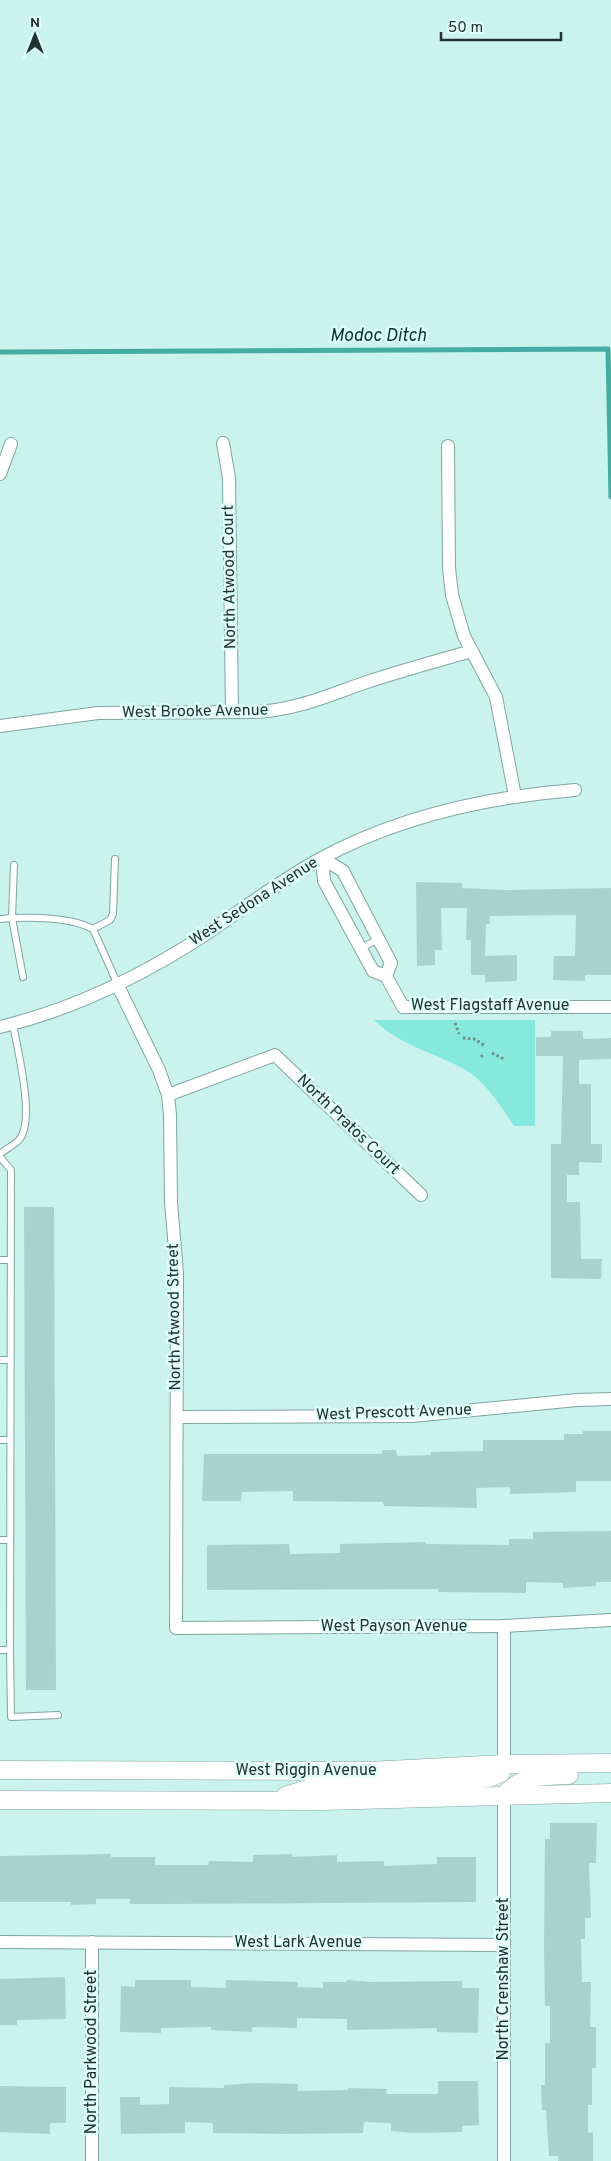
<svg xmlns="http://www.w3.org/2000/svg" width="611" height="2161" font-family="Overpass,sans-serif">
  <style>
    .green { fill: #86e9dd }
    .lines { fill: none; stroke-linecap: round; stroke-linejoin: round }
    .stream { stroke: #45aca1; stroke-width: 5 }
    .building { fill: #aad2cc }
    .lane-casing { stroke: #7fa5a0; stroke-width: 8 }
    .street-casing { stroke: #7fa5a0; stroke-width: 14 }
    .secondary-casing { stroke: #7fa5a0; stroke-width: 19 }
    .path { stroke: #708c88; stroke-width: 3; stroke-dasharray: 2.5 2.5; stroke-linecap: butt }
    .lane { stroke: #fff; stroke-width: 6 }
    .street { stroke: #fff; stroke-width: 12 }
    .secondary { stroke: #fff; stroke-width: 18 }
    .labels { text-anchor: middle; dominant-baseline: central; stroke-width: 5; stroke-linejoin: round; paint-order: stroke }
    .street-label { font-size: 16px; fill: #223230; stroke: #defff9 }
    .water-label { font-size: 18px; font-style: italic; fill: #033531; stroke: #defff9 }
  </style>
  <rect width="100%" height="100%" fill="#caf3ed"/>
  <path class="green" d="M374 1020H535V1126H514C503 1108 482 1078 464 1069 433 1052 401 1046 374 1020Z"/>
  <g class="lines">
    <polyline class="stream" points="0,352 608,349 611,497"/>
  </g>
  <g class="building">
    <polygon points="416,882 462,883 462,888 505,890 611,888 611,975 585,975 585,981 553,980 554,956 575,956 576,915 490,916 490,924 486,924 485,956 517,955 517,981 485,982 485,975 471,975 471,940 466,940 467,908 441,908 442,950 435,950 435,965 417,966"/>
    <polygon points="551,1031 583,1031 583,1039 611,1038 611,1059 579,1060 579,1084 591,1084 591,1144 602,1144 602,1163 579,1162 579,1175 567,1175 567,1202 580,1202 581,1259 602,1259 601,1279 551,1278 551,1144 561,1144 563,1056 536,1056 536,1037 551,1037"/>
    <polygon points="24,1207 54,1207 56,1690 26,1690"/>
    <polygon points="583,1431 611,1431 611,1481 576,1481 576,1492 510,1494 510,1487 476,1488 477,1508 384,1506 383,1502 293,1501 293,1491 242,1492 241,1501 202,1501 204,1454 382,1454 382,1450 396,1450 397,1456 431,1455 431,1452 483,1451 483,1440 564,1440 564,1434 583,1434"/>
    <polygon points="611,1531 611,1582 596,1582 596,1586 563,1588 563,1583 526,1582 526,1593 438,1592 438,1589 207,1590 207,1545 289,1544 290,1554 340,1553 340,1544 426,1542 426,1544 509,1545 509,1539 533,1539 533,1532"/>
    <polygon points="550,1823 597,1823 596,1863 589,1863 591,1918 585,1918 585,1939 581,1939 582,1982 591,1982 590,2027 596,2027 596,2068 592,2068 592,2105 588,2105 588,2133 593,2132 593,2161 558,2161 558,2156 549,2156 546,2110 542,2110 541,2085 545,2085 545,2043 550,2043 550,2006 545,2006 544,1946 545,1839 550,1839"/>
    <polygon points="111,1854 111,1857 155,1857 155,1865 208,1865 209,1861 253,1862 253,1855 292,1854 292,1857 337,1855 337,1862 384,1861 384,1866 437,1864 437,1857 476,1857 476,1902 164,1904 130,1904 130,1899 96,1899 96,1904 71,1905 71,1902 0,1902 0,1856"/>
    <polygon points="65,1977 66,2019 17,2020 17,2025 0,2025 0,1979"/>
    <polygon points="135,1980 191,1980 191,1987 226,1988 226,1980 298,1982 298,1987 323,1988 323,1982 347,1982 347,1980 371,1982 462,1981 462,1988 479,1988 478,2033 437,2032 437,2028 347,2030 347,2019 297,2018 297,2028 252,2027 252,2032 211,2030 211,2027 161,2028 161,2033 120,2032 121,1986 135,1987"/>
    <polygon points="438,2081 478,2081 479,2125 462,2126 462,2132 413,2133 391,2131 391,2123 364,2122 363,2133 282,2134 213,2133 213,2123 185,2122 185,2133 121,2134 120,2097 140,2097 140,2105 169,2104 169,2087 224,2088 224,2085 258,2083 298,2084 298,2091 348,2090 348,2088 387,2089 386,2094 438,2094"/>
    <polygon points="0,2086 66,2087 66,2123 50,2123 50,2134 0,2132"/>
  </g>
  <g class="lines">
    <defs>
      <g id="lane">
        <polyline points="115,859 113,914 110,920 93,929 118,985"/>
        <path d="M14 865 12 918C37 917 71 917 93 929"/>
        <polyline points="0,919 12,918 23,977"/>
        <polyline points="361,948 379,939"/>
        <path d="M0 1154C6 1149 14 1145 19 1140 36 1121 17 1048 13 1024"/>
        <polyline points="0,1157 11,1170 10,1650 0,1650"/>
        <polyline points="0,1260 10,1260"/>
        <polyline points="0,1360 10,1360"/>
        <polyline points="0,1440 9,1440"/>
        <polyline points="0,1540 8,1540"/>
        <polyline points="10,1650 11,1717 58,1715"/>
      </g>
      <g id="street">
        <polyline points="223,443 229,478 232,712"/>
        <polyline points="448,446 449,568 452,595 464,636 496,697 515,796"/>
        <polyline points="0,474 11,444"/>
        <path d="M0 726 98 713 253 712C293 711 327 696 364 683 400 671 436 661 472 651"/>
        <polyline points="322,858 324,881 373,971 386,976 403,1007 611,1007"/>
        <polyline points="322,858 343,871 346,877 391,963 386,976"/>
        <polyline points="118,986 159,1070 168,1095 170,1115 171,1202 177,1273 176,1628 504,1626 611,1620"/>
        <path d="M0 1027C75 1009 142 976 206 934 244 908 280 881 320 859 399 816 486 797 575 790"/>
        <polyline points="168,1095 275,1055 421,1195"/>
        <polyline points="177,1417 412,1416 577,1400 611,1399"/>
        <polyline points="504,1626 504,1764"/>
        <polyline points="504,1796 504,2161"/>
        <polyline points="0,1942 504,1945"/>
        <polyline points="92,1942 92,2161"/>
      </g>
      <g id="secondary">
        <polyline points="0,1770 369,1771 504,1764 611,1763"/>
        <polyline points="285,1796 313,1787 459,1782 488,1778 501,1773 504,1764"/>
        <path d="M504 1796C523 1774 542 1776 569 1775"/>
        <polyline points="0,1800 324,1801 611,1793"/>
      </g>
    </defs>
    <use href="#lane" class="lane-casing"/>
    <use href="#street" class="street-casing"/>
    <use href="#secondary" class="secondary-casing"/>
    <g class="path">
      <polyline points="455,1023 459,1034"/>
      <polyline points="463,1038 474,1039 484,1045"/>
      <polyline points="492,1053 504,1059"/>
      <polyline points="481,1057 484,1054"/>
    </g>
    <use href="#lane" class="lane"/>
    <use href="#street" class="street"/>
    <use href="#secondary" class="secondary"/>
  </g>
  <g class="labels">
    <g class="street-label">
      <text transform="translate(230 577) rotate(-91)">North Atwood Court</text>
      <text transform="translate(195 712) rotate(-1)">West Brooke Avenue</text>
      <text transform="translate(254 902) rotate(-33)">West Sedona Avenue</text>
      <text x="490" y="1006">West Flagstaff Avenue</text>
      <text transform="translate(348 1125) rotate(44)">North Pratos Court</text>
      <text transform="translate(175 1317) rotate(-91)">North Atwood Street</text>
      <text transform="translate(394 1413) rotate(-2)">West Prescott Avenue</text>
      <text x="394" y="1627">West Payson Avenue</text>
      <text x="306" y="1771">West Riggin Avenue</text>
      <text x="298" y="1943">West Lark Avenue</text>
      <text transform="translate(504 1979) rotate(-90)">North Crenshaw Street</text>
      <text transform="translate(92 2052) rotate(-90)">North Parkwood Street</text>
    </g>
    <g class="water-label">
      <text x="378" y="336">Modoc Ditch</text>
    </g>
  </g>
  <g transform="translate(35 35)" stroke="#defff9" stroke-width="4" paint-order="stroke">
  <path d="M0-4L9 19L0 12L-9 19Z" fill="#223230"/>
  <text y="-8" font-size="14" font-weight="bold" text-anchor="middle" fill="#223230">N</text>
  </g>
  <path d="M441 32v8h120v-8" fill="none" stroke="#223230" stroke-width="2.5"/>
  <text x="448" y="32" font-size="15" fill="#223230" stroke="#defff9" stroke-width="4" paint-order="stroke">50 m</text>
</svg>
